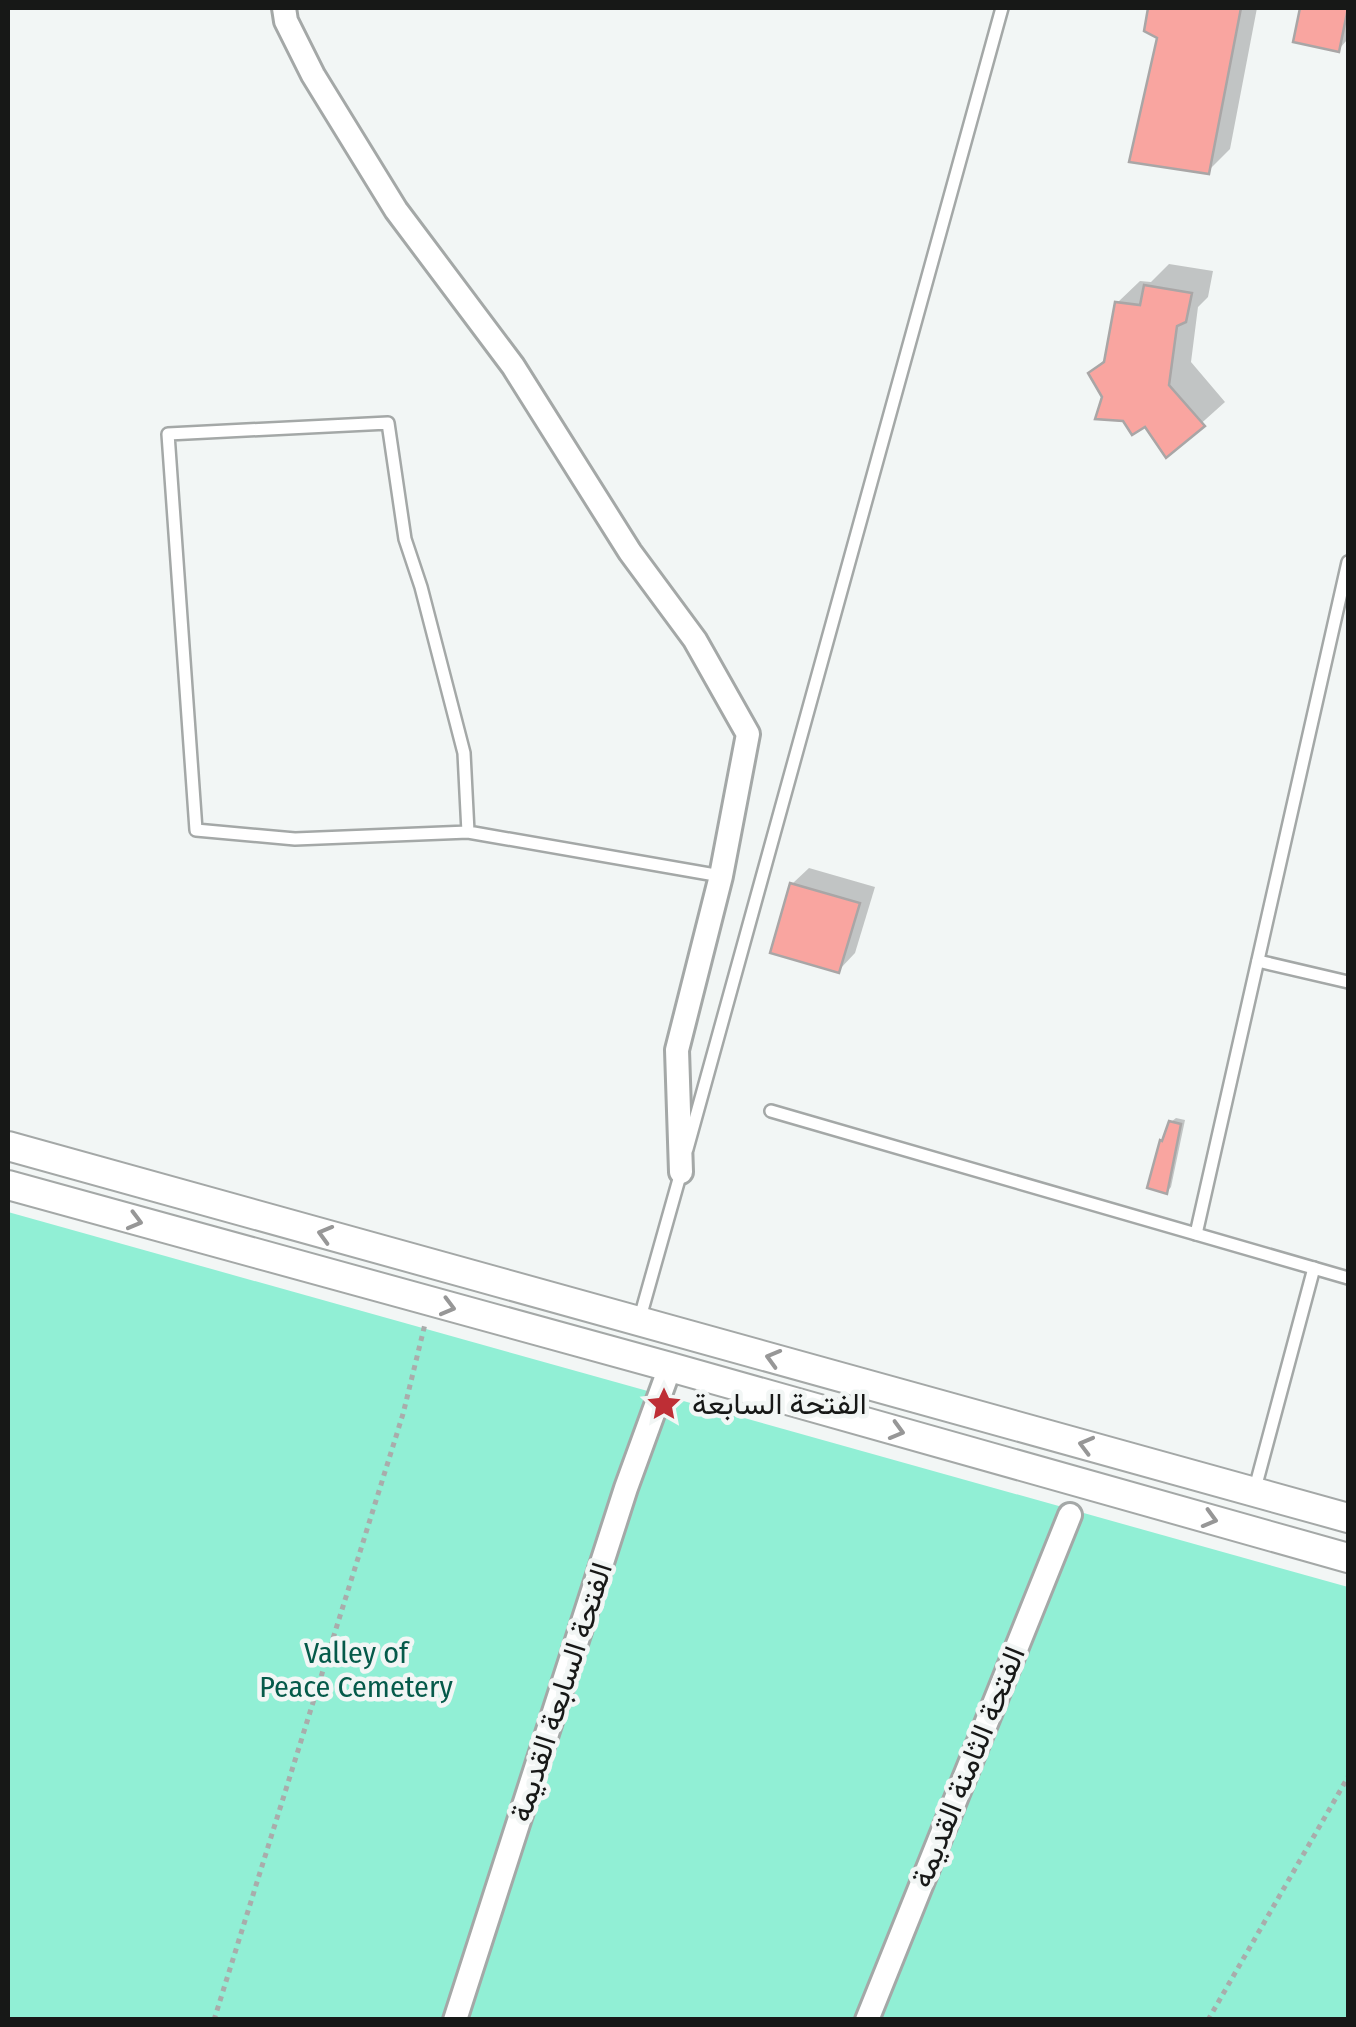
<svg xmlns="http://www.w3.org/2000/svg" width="1356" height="2027" font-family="'Fira Sans Condensed',Vazirmatn,sans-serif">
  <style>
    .green { fill: #91efd5 }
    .shadow { fill: #0003 }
    .building { fill: #f9a5a0; stroke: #a9a6a6; stroke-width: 2.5 }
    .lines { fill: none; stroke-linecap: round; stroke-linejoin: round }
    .service-casing { stroke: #a4a8a7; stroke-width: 16 }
    .minor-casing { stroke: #a4a8a7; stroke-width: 28 }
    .tertiary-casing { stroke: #a4a8a7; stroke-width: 32 }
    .path { stroke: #a9acab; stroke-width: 5; stroke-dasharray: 5 5; stroke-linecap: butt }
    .service { stroke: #fff; stroke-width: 11 }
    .minor { stroke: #fff; stroke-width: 22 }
    .tertiary { stroke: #fff; stroke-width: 28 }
    .oneway { stroke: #979797 }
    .labels { text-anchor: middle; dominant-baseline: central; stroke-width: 9; stroke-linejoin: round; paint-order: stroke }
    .poi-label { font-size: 30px; fill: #171817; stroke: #f2f6f5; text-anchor: start }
    .park-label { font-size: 30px; fill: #055a4a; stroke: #f2f6f5 }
    .street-label { font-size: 30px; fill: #171817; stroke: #f2f6f5 }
  </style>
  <rect width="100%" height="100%" fill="#f2f6f5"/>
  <polygon class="green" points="8,1212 1348,1587 1348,2019 8,2019"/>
  <g class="shadow">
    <polygon points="1151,8 1257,8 1230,149 1208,171 1160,36 1146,30"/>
    <polygon points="1303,8 1348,8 1348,39 1338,50 1296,40"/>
    <polygon points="1169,264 1213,271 1208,297 1198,307 1191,362 1225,402 1167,454 1145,423 1104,396 1091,373 1107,357 1117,303 1140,281 1151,282"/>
    <polygon points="809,868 875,887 855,953 839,970 792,884"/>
    <polygon points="1176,1118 1185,1120 1171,1187 1167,1192 1171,1122"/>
  </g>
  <g class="building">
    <polygon points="1148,8 1241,8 1209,174 1129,162 1157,38 1144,31"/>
    <polygon points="1300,8 1348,8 1339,52 1293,42"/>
    <polygon points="1144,285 1192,293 1186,322 1177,326 1169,385 1205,426 1166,458 1145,427 1132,435 1123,421 1095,419 1102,397 1088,373 1104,362 1115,302 1140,305"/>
    <polygon points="790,883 860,903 839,973 770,953"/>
    <polygon points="1169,1121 1181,1124 1167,1194 1147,1188 1160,1140 1162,1141"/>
  </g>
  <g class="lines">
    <defs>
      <g id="service">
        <polyline points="468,832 464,753 421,587 405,539 388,423 168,434 196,830 295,839 468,832 721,876"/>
        <polyline points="1258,961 1348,982"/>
        <polyline points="771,1111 1348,1278"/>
        <polyline points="687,1149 1002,8"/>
        <polyline points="1196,1234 1348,562"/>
        <polyline points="639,1321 681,1172"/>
        <polyline points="1254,1492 1314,1268"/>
      </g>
      <g id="minor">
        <polyline points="284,8 286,21 313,75 396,210 513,366 630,552 695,640 748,734 721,876 677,1050 681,1172"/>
        <polyline points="455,2020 626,1488 670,1367"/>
        <polyline points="867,2020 1070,1515"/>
      </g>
      <g id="tertiary">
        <polyline points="8,1146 1348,1518"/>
        <polyline points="8,1185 670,1367 1348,1558"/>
      </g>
    </defs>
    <use href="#service" class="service-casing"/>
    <use href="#minor" class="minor-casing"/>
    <use href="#tertiary" class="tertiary-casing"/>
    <g class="path">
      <polyline points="214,2020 403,1414 425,1324"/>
      <polyline points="1208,2020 1348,1777"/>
    </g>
    <use href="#service" class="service"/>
    <use href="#minor" class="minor"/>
    <use href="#tertiary" class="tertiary"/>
  </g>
  <defs><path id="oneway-chevron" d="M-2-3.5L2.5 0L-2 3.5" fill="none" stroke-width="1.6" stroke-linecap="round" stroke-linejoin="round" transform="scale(2.5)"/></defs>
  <g class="oneway">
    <use href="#oneway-chevron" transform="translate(135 1221) rotate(15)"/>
    <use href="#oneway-chevron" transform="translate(325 1234) rotate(-164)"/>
    <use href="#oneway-chevron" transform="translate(448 1307) rotate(15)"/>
    <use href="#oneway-chevron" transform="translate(773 1358) rotate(-164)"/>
    <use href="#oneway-chevron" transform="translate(897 1431) rotate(16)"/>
    <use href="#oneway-chevron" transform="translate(1086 1445) rotate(-165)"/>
    <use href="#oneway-chevron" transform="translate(1210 1519) rotate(16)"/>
  </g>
  <defs>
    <symbol id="sight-bare" viewBox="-9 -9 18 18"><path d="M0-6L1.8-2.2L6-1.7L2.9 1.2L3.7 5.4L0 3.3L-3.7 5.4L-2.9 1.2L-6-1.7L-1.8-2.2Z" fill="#be2e35" stroke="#f2f6f5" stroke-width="2.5" paint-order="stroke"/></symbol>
  </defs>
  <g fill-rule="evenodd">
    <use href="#sight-bare" x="639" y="1379" width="50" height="50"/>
  </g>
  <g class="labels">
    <g class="poi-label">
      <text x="692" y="1404">الفتحة السابعة</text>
    </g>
    <g class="park-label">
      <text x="356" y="1653">Valley of<tspan x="356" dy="34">Peace Cemetery</tspan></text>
    </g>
    <g class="street-label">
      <text transform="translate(561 1692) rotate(-72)">الفتحة السابعة القديمة</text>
      <text transform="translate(968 1767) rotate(-68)">الفتحة الثامنة القديمة</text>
    </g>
  </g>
  <rect width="1356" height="2027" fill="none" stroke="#171817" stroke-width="20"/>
</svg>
